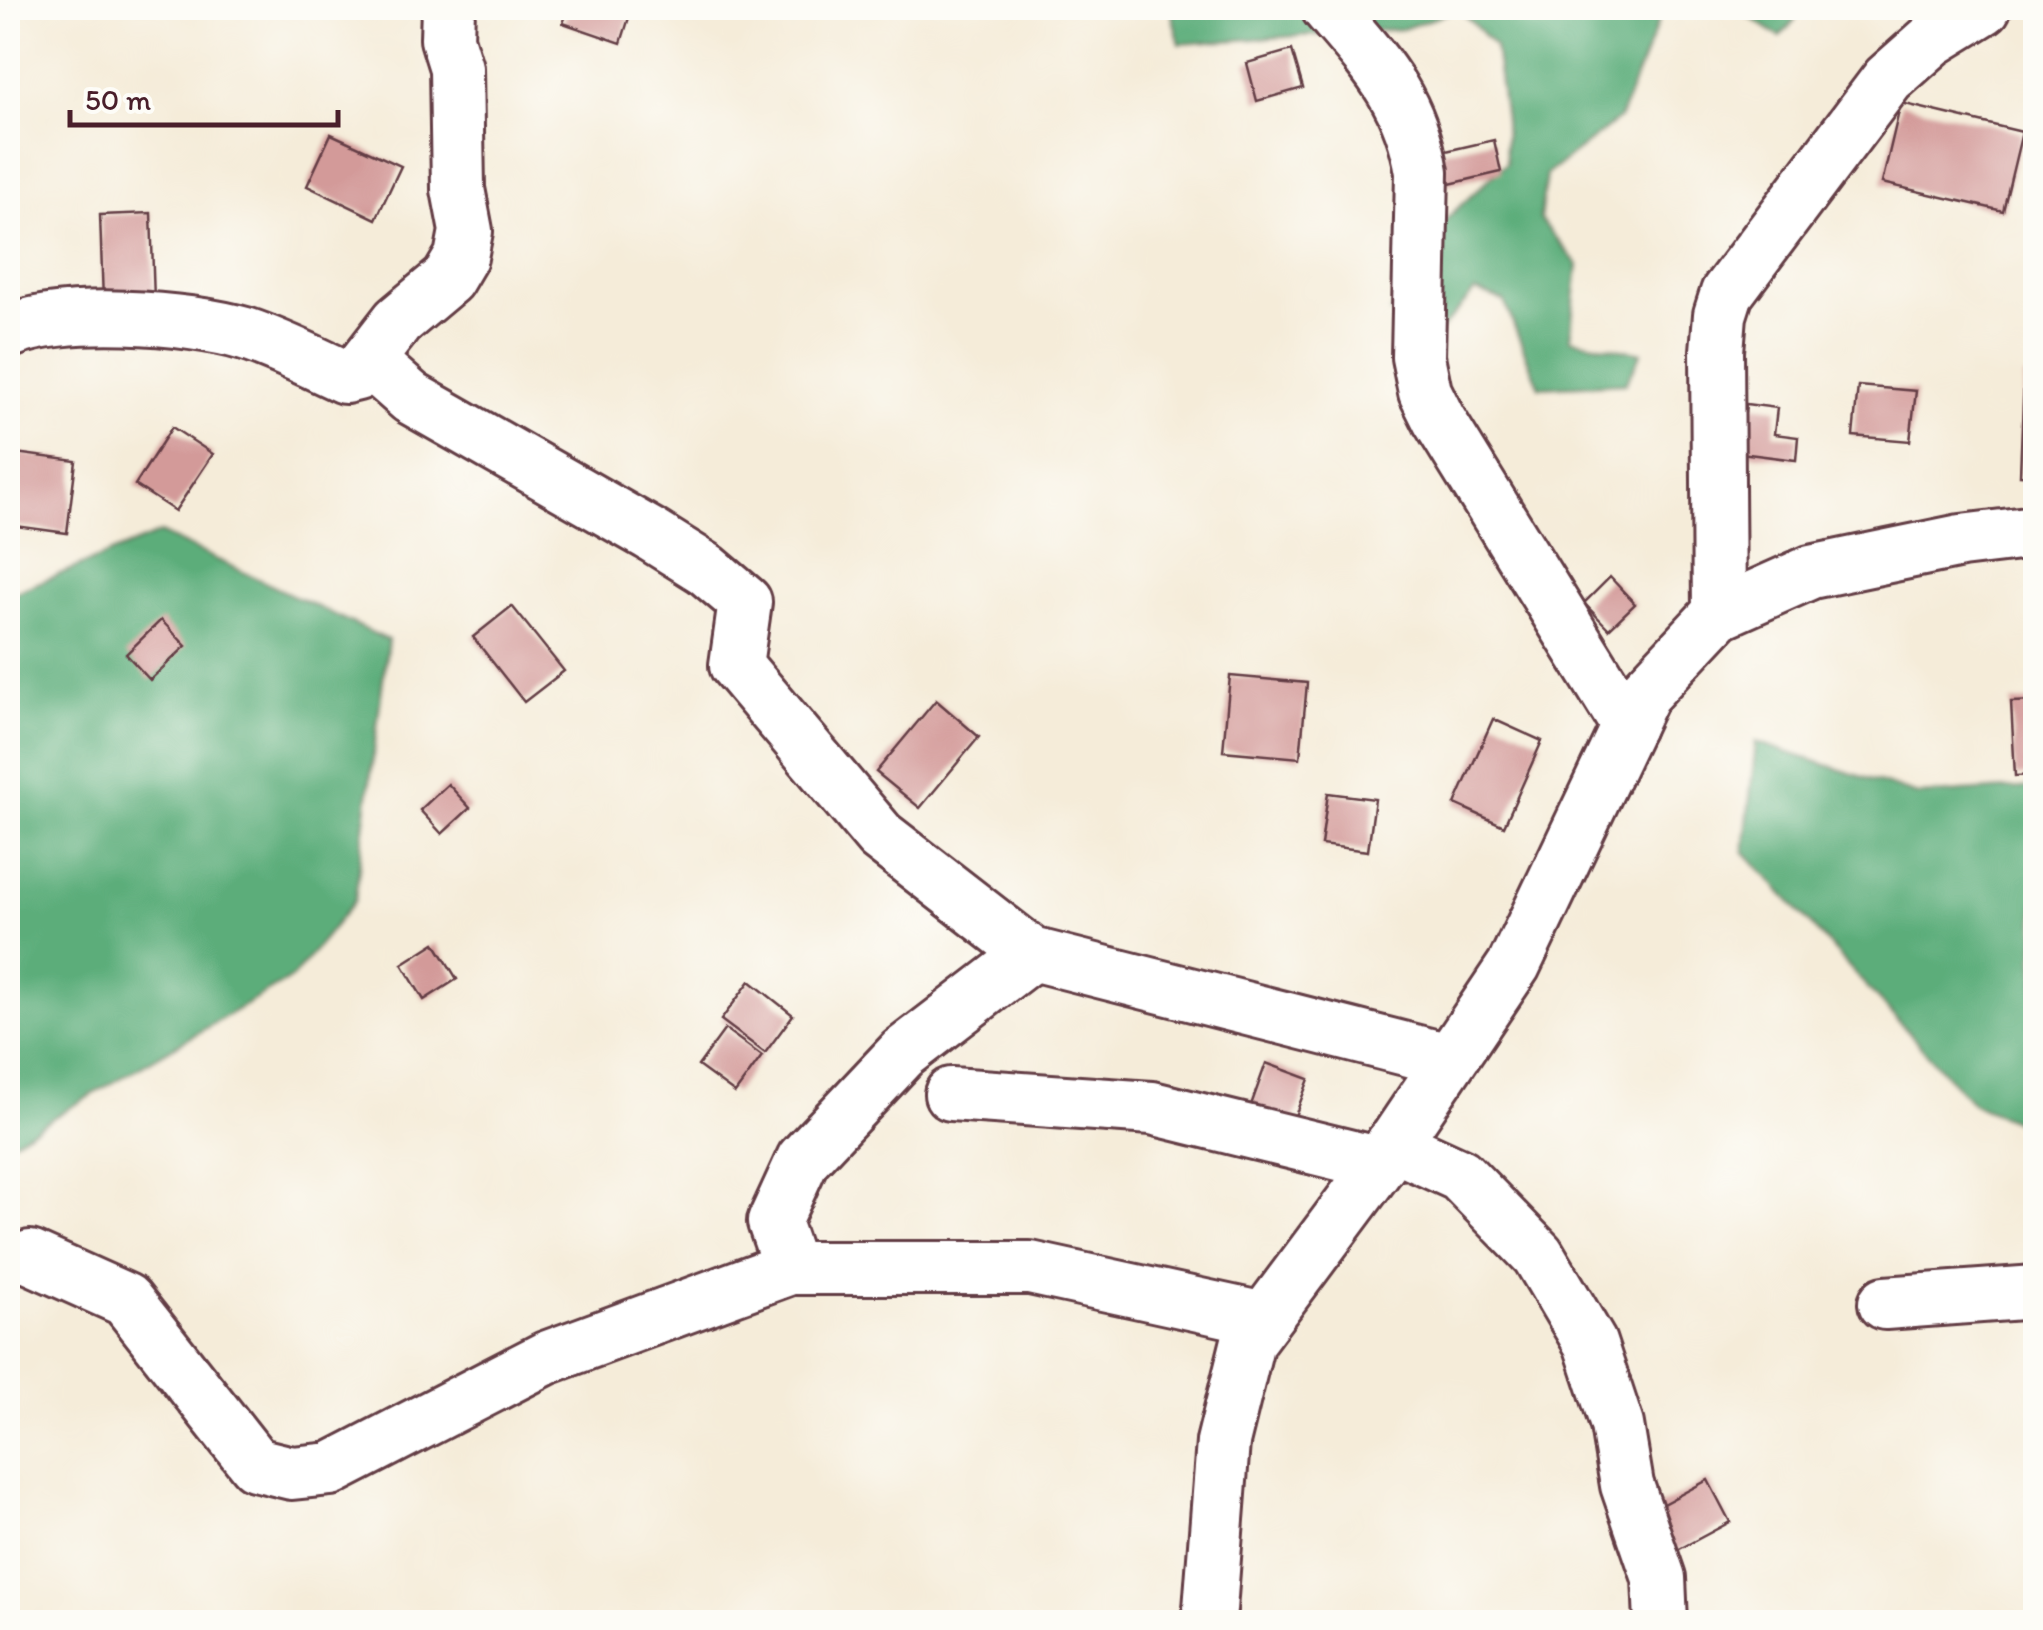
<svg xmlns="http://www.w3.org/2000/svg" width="2043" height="1630" font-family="Itim,sans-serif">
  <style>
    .forest { fill: #5cad7a; stroke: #536652; stroke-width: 2.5 }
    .building { fill: #d39a99 }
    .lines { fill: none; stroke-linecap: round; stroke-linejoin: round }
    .minor-casing { stroke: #643e45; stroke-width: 58 }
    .minor { stroke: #fff; stroke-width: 52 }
  </style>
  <rect width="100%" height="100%" fill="#fdfcf7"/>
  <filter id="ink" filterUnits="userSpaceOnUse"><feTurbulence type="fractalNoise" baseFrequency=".01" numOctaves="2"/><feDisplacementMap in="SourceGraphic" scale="20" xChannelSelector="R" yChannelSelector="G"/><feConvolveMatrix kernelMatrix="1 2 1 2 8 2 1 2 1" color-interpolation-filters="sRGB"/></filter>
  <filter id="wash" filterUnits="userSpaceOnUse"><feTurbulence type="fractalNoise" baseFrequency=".0048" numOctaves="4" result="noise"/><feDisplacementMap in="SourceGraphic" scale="40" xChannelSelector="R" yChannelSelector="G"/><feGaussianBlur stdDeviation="2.25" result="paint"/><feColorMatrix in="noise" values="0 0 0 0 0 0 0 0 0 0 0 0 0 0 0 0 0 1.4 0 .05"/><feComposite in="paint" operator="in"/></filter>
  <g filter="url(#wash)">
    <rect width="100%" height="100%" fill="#f5ecd9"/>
    <g class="forest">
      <polygon points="1170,8 1664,8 1619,119 1546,175 1540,219 1578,265 1570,339 1642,353 1625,383 1539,387 1504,301 1475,291 1438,333 1390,313 1411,252 1506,163 1505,120 1495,47 1459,9 1403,29 1180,44"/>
      <polygon points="1736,8 1805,8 1780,37"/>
      <polygon points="160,533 388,640 355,900 293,977 8,1144 8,595"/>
      <polygon points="1756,742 1918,795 2035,787 2035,1129 1973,1104 1744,851"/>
    </g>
    <g id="blocks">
      <g class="building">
        <polygon points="569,8 632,8 621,43 563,23"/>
        <polygon points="1292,50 1303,88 1257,101 1247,63"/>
        <polygon points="1901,103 2022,132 2003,211 1882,183"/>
        <polygon points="331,134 401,166 376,219 307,186"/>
        <polygon points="1494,140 1501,172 1441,186 1433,154"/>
        <polygon points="151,213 154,300 103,301 100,215"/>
        <polygon points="2024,376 2036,376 2036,476 2020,475"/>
        <polygon points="1858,386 1916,391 1910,441 1853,436"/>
        <polygon points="1746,404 1777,408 1774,434 1798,437 1796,460 1740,453"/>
        <polygon points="172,427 213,454 175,511 135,485"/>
        <polygon points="8,452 76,461 67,533 8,525"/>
        <polygon points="1610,577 1635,604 1609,629 1584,603"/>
        <polygon points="512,606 564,671 524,702 473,637"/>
        <polygon points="161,620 186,646 150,680 126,654"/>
        <polygon points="1230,676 1307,683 1300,758 1223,751"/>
        <polygon points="936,700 979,737 920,808 876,772"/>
        <polygon points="2036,701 2036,775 2015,776 2011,702"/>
        <polygon points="1493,719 1542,741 1504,826 1455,804"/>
        <polygon points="448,784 470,808 442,834 420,810"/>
        <polygon points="1328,793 1375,799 1368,851 1321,845"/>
        <polygon points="435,943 457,979 424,1000 402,964"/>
        <polygon points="750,981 793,1015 765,1053 721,1020"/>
        <polygon points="725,1029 762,1056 735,1093 698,1066"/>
        <polygon points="1266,1063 1309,1079 1292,1124 1250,1108"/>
        <polygon points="1708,1480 1730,1522 1670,1554 1648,1512"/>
      </g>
    </g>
  </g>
  <g filter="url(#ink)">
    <use href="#blocks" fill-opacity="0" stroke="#643e45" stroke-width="2.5"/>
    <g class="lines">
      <defs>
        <g id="minor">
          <path d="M1328 8C1374 62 1410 98 1422 172L1418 357 1425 392 1439 420 1628 726"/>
          <path d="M8 332C60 308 189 317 245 334 279 345 312 362 345 377L357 374 398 321 448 279 461 257 466 231 458 189 456 68 447 39 448 8"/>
          <polyline points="368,360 411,398 650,534 706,569 745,602 736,665 880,836 1032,954 1449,1060"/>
          <polyline points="1719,613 1717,351 1720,315 1727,293 1888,79 1932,40 1984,8"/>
          <polyline points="951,1094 1152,1108 1380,1164"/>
          <polyline points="1392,1144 1460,1175 1538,1255 1590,1343 1617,1425 1627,1485 1659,1578 1661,1622"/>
          <polyline points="30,1257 126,1300 255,1464 292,1473 331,1469 546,1358 790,1268 1030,1268 1264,1319"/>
          <polyline points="790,1268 774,1222 803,1159 903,1053 1032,954"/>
          <polyline points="1885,1303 2036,1292"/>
          <polyline points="1209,1622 1223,1442 1248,1341 1380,1164 1514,965 1643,694 1719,613 1811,572 1961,541 2036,532"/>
        </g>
      </defs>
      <use href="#minor" class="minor-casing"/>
      <use href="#minor" class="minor"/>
    </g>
  </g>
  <rect width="2043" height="1630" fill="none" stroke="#fdfcf7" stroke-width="40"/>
  <path d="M70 110v15h268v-15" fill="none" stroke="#4a1f2b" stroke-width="5"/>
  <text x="85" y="110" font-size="30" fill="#4a1f2b" stroke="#fdfcf7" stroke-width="8" paint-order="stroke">50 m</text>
</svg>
